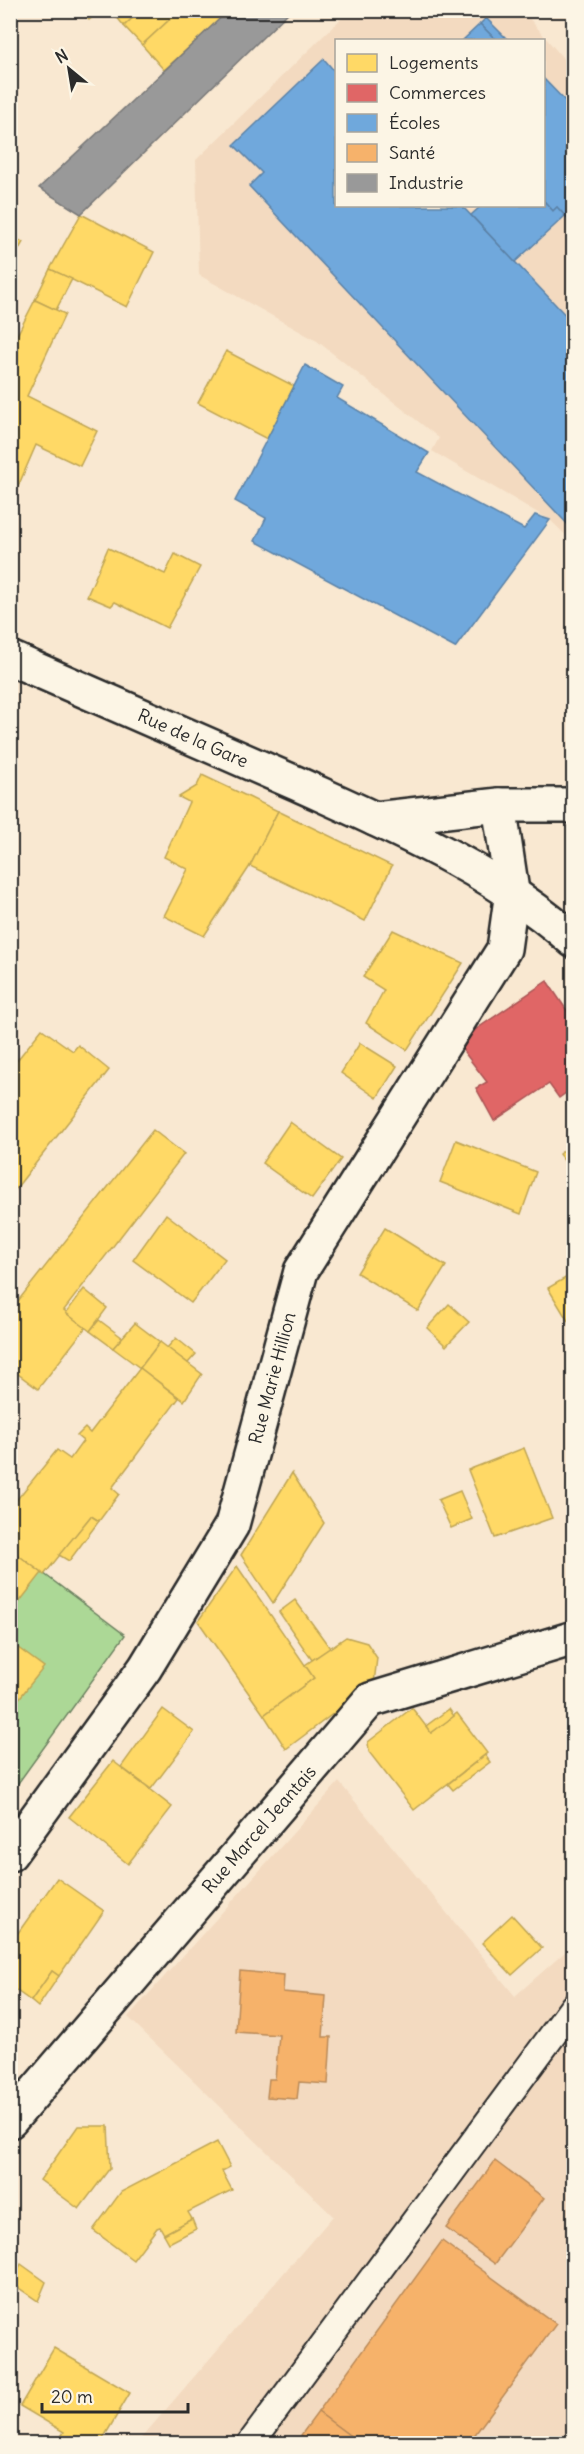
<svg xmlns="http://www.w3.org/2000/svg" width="584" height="2454" font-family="Delius,sans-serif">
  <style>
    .built { fill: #f3dac0; fill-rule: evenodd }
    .green { fill: #acd896; stroke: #6c8260; stroke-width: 1.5 }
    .homes { fill: #ffd966; stroke: #bfa554; stroke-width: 1.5 }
    .shops { fill: #e06666; stroke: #aa5454; stroke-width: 1.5 }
    .schools { fill: #6fa8dc; stroke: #5b82a7; stroke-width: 1.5 }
    .health { fill: #f6b26b; stroke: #b98a58; stroke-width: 1.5 }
    .industry { fill: #999; stroke: #787878; stroke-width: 1.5 }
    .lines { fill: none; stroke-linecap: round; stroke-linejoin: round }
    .service-casing { stroke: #2b2b2b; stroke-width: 30 }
    .minor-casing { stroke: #2b2b2b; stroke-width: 38 }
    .tertiary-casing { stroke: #2b2b2b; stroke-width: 38 }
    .service { stroke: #fcf5e5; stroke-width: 26 }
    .minor { stroke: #fcf5e5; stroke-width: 33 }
    .tertiary { stroke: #fcf5e5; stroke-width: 33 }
    .labels { text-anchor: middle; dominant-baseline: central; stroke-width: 6; stroke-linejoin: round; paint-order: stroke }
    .street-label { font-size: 18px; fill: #2b2b2b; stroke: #fcf5e5 }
  </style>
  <rect width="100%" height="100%" fill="#f9e8d1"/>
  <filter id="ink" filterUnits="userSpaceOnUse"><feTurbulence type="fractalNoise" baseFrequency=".0167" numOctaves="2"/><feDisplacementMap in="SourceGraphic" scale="12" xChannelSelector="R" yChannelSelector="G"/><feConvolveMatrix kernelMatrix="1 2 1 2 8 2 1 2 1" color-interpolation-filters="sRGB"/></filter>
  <g filter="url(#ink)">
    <g class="built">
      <path d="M349 11H523L573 70V542L550 520 432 451 439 438 317 341 199 275 196 160ZM336 40H544V206H336Z"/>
      <polygon points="339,1782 515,1996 573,1945 573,2443 137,2443 333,2216 128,2017"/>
    </g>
    <polygon class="green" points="11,1549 125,1635 11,1793"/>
    <g class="homes">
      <polygon points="80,10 101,10 89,20"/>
      <polygon points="111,10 141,10 124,26"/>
      <polygon points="141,10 180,10 142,45 124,26"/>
      <polygon points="180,10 216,10 221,19 164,70 142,45"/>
      <polygon points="81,214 154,252 127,307 50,269"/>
      <polygon points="10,236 23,242 10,265"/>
      <polygon points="50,269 72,279 56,310 35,300"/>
      <polygon points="35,300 65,314 27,396 97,431 80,466 36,445 10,505 10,349"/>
      <polygon points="226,351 294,386 267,439 198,403"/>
      <polygon points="108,548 165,574 175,554 200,567 167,628 115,602 111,606 87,596"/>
      <polygon points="202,775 278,811 250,866 204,936 164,916 188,869 164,857 189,802 179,797 197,786"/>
      <polygon points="278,811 392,866 365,921 250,866"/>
      <polygon points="393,930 463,963 407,1050 366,1023 384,990 363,977"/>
      <polygon points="42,1029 73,1051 78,1045 109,1070 10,1196 10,1069"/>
      <polygon points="360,1043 397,1066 377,1098 341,1073"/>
      <polygon points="290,1122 341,1159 312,1199 262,1163"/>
      <polygon points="153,1130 184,1154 64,1310 86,1327 38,1389 10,1368 10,1311"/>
      <polygon points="456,1140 536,1172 521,1214 440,1182"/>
      <polygon points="574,1142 574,1173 559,1154"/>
      <polygon points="166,1214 225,1259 191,1303 133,1260"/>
      <polygon points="385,1228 446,1266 418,1311 357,1273"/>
      <polygon points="574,1273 574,1331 548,1288"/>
      <polygon points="84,1289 107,1308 90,1331 66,1313"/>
      <polygon points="449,1304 469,1322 446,1346 427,1328"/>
      <polygon points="99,1320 123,1338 113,1348 90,1331"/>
      <polygon points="135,1323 160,1342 140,1368 113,1348"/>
      <polygon points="176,1338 196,1354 188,1363 167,1348"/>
      <polygon points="160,1342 202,1374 184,1401 140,1368"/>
      <polygon points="140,1368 179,1398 112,1488 119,1494 99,1521 91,1516 44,1575 10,1549 10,1508 57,1450 70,1459 83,1441 77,1436 85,1428 90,1433"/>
      <polygon points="524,1448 552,1518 495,1538 468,1470"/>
      <polygon points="292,1473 324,1523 273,1603 241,1555"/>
      <polygon points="460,1491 472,1519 451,1528 438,1500"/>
      <polygon points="91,1516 99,1521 69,1561 59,1555"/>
      <polygon points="10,1549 42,1573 10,1614"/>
      <polygon points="237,1566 314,1678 264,1715 198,1621"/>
      <polygon points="295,1600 330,1648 312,1660 279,1612"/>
      <polygon points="346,1637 367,1643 377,1658 374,1683 286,1749 264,1715 314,1678 305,1665"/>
      <polygon points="10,1642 44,1667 10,1710"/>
      <polygon points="412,1708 431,1733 457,1713 487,1753 414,1810 369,1752 368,1742"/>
      <polygon points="163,1709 194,1732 151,1789 121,1767"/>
      <polygon points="449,1709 454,1716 431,1733 426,1726"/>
      <polygon points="485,1755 490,1762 453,1790 448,1784"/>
      <polygon points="113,1761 172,1807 128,1864 69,1817"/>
      <polygon points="57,1878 104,1911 59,1976 52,1971 31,2001 10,1986 10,1944"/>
      <polygon points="512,1915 542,1948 512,1975 482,1943"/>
      <polygon points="52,1971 59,1976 38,2007 31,2001"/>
      <polygon points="78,2126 108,2126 110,2168 79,2209 40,2180"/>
      <polygon points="217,2142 230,2167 222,2171 232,2190 188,2212 192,2219 164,2234 160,2227 157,2228 133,2260 93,2230 121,2192"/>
      <polygon points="192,2219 196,2229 169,2243 164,2234"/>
      <polygon points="21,2264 46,2282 38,2301 10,2282"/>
      <polygon points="54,2348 130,2393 100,2444 64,2444 59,2440 64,2432 20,2406"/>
    </g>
    <polygon class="shops" points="547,981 574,1021 574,1087 559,1098 549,1084 494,1121 476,1088 487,1082 461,1048 472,1032"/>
    <g class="schools">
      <polygon points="486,18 508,40 496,40 480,24"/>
      <polygon points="480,24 496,40 463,40"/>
      <polygon points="324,59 336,73 336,206 462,206 574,324 574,531 249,186 262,173 234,145"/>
      <polygon points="544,79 574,110 574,225 557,207 553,211 544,201"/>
      <polygon points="544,201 553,211 557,207 565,216 515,262 471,215 481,206 544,206"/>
      <polygon points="305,365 343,387 337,398 429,453 417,472 524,529 535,515 550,520 455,648 255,541 266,518 235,501"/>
    </g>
    <g class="health">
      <polygon points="240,1971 284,1975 283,1992 326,1996 323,2037 331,2037 328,2084 299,2082 297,2099 267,2097 269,2079 275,2079 279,2035 236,2032"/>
      <polygon points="495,2161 544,2198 495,2264 446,2228"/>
      <polygon points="442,2241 556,2324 468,2444 361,2444 318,2412"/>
      <polygon points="318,2412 361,2444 313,2444 301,2435"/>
    </g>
    <polygon class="industry" points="291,10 81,214 39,188 229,10"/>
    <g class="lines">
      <defs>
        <polyline id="service" points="250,2444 574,2006"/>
        <g id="minor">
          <polyline points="10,1854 145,1668 232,1525 301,1271 504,949 512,891"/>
          <polyline points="10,2121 370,1700 574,1638"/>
        </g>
        <g id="tertiary">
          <path d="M10 658C106 700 202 742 298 784 395 828 493 869 574 941"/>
          <polyline points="499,805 512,891"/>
          <polyline points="375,819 499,805 568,805 574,807"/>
        </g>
      </defs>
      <use href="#service" class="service-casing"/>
      <use href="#minor" class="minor-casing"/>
      <use href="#tertiary" class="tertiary-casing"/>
      <use href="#service" class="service"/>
      <use href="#minor" class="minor"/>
      <use href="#tertiary" class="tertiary"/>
    </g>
  </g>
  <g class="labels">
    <g class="street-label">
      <text transform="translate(193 738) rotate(24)">Rue de la Gare</text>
      <text transform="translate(272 1378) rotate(-75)">Rue Marie Hillion</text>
      <text transform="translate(259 1829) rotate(-49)">Rue Marcel Jeantais</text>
    </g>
  </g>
  <rect width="584" height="2454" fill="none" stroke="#fcf5e5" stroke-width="36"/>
  <rect x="18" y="18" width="548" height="2418" fill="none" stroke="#2b2b2b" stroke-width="2" filter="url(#ink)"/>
  <rect x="335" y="39" width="210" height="168" fill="#fcf5e5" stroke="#a8a49b" stroke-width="1.5"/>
  <rect x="347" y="54" width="30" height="18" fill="#ffd966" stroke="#a8a49b" stroke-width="1.5"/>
  <text x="389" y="69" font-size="18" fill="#2b2b2b">Logements</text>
  <rect x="347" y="84" width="30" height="18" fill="#e06666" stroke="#a8a49b" stroke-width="1.5"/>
  <text x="389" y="99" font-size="18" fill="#2b2b2b">Commerces</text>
  <rect x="347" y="114" width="30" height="18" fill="#6fa8dc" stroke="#a8a49b" stroke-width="1.5"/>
  <text x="389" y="129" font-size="18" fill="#2b2b2b">Écoles</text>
  <rect x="347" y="144" width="30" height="18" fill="#f6b26b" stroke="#a8a49b" stroke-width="1.5"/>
  <text x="389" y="159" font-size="18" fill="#2b2b2b">Santé</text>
  <rect x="347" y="174" width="30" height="18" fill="#999999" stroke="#a8a49b" stroke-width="1.5"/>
  <text x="389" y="189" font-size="18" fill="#2b2b2b">Industrie</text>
  <g transform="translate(69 69) rotate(330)" stroke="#fcf5e5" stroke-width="4.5" paint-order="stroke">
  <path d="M0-4.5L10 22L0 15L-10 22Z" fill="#2b2b2b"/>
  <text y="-9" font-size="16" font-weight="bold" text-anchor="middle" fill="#2b2b2b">N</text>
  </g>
  <path d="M42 2403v9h146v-9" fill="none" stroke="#2b2b2b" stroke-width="3"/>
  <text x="51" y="2403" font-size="18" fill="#2b2b2b" stroke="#fcf5e5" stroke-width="4.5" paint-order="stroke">20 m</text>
</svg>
